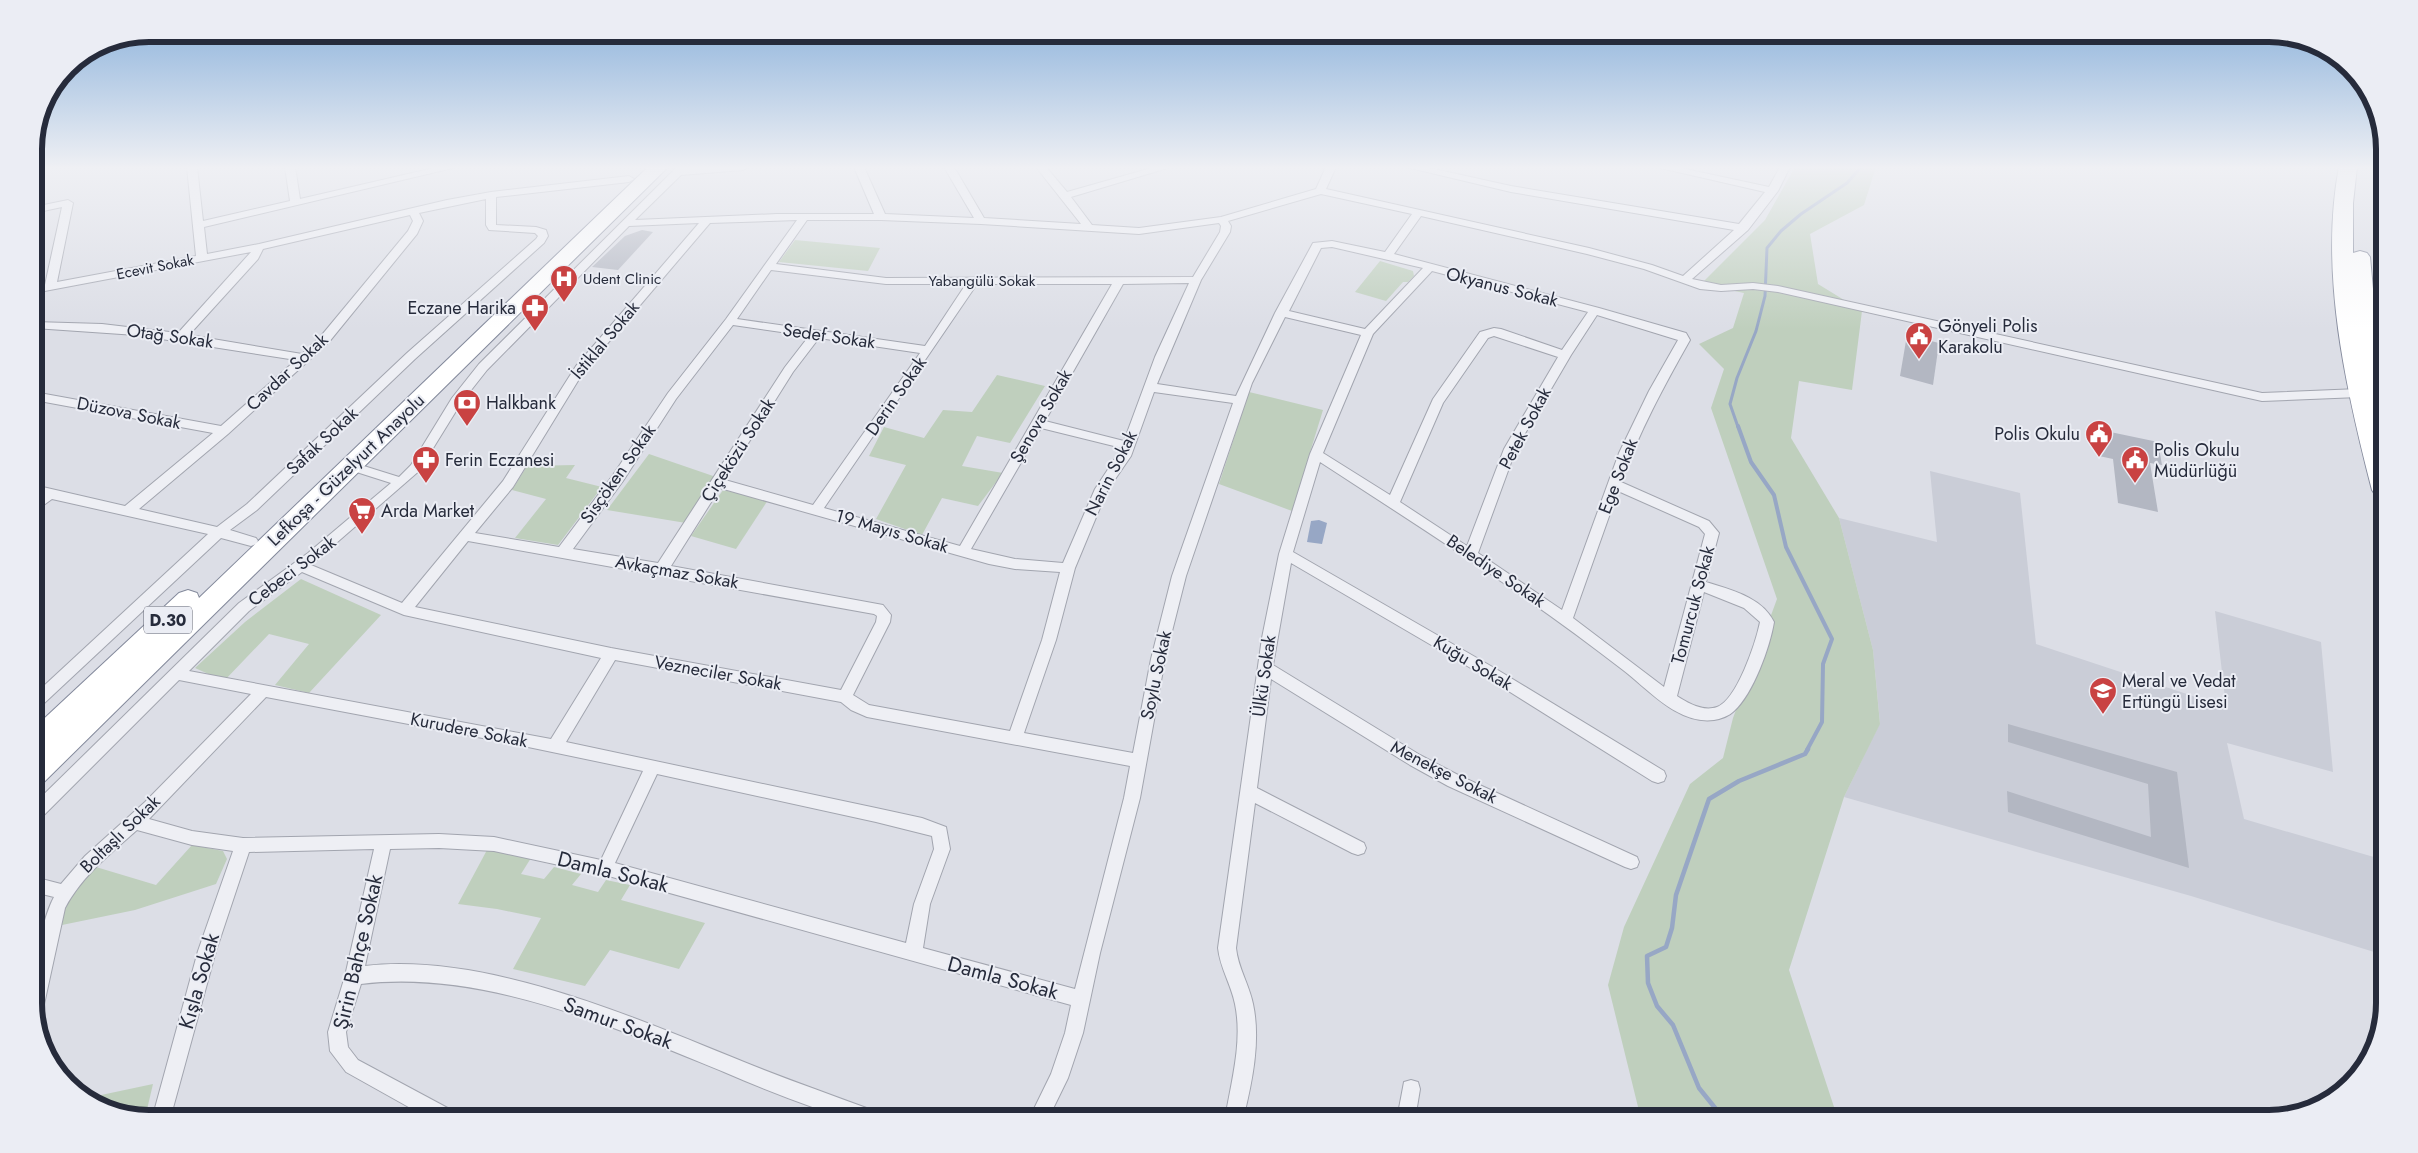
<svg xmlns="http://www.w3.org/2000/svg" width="2418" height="1153" font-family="Jost,sans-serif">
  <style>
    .built { fill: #cacdd7 }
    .green { fill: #bfcfbd }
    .water { fill: #97a7c5 }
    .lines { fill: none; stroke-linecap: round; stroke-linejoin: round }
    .stream-far2 { stroke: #97a7c5; stroke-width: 3 }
    .stream-far1 { stroke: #97a7c5; stroke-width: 4 }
    .stream { stroke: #97a7c5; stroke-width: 4.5 }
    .building { fill: #b3b7c2 }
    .street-casing { stroke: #a2a5af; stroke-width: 2 }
    .highway-casing { stroke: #848a9c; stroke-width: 2 }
    .street { fill: #eeeff4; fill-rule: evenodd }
    .highway { fill: #fff; fill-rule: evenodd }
    .labels { text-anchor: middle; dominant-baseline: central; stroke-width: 4; stroke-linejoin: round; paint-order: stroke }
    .far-street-label { font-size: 15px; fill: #262b3b; stroke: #ebedf4 }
    .far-poi-label { font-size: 15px; fill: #262b3b; stroke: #ebedf4; text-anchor: start }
    .shield { fill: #ebedf4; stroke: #616572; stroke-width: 1 }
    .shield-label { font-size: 16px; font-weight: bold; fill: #262b3b }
    .street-label { font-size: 18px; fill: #262b3b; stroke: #ebedf4 }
    .poi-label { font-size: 18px; fill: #262b3b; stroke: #ebedf4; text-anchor: start }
    .near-street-label { font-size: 21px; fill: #262b3b; stroke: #ebedf4 }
    .rim { fill: none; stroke: #262b3b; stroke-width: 6 }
  </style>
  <rect width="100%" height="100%" fill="#dcdee6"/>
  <polygon class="built" points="1930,471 2020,493 2036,644 2226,707 2215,611 2321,642 2333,772 2227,743 2244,819 2384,860 2384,955 2191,896 1844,797 1880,723 1873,650 1839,518 1937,542"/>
  <g class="green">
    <polygon points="1795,167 1876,167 1864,205 1810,234 1818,284 1862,311 1852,390 1799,381 1791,438 1839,518 1873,650 1880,724 1844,797 1789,970 1836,1113 1855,1119 1641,1119 1608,985 1624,927 1690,784 1723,758 1733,718 1777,599 1711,408 1724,369 1699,344 1733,328 1744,293 1701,284 1765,220"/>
    <polygon points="795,240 880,248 868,271 779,262"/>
    <polygon points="2375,243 2384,246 2384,323 2379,323"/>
    <polygon points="1380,261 1413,271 1414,276 1408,282 1403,282 1386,301 1355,292"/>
    <polygon points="997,375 1045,386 1010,443 977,436 962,466 1003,473 978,506 942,498 922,535 876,519 906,465 869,456 884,427 924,438 943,410 972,412"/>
    <polygon points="1249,392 1323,410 1292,511 1219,484"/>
    <polygon points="649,454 716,477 686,523 607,510"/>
    <polygon points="575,465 566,478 602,487 558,545 515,538 546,499 512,490 527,466"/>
    <polygon points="723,490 768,500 736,549 691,536"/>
    <polygon points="301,579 381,615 309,693 275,685 309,644 269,634 224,681 195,668 245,622"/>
    <path d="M192 845 223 851 227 859 216 884 135 910 62 925C67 892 75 890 96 867L156 885Z"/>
    <polygon points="487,850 531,858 521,874 544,879 554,867 581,874 572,885 598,892 606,880 630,885 621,900 705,923 679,969 610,950 585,986 513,969 541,918 497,909 458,904"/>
    <polygon points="153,1084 145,1118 98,1107 87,1098"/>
  </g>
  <polygon class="water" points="1319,520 1327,523 1322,544 1307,542 1311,521"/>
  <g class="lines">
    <polyline class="stream-far2" points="1738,427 1730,404 1737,378 1756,331 1765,296 1767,248 1781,231 1801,214 1847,183 1861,167"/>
    <polyline class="stream-far1" points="1738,426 1751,462 1774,495 1786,547 1832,639 1823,664 1822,722 1807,750"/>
    <polyline class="stream" points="1724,1119 1699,1088 1673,1025 1657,1006 1648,983 1647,956 1666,947 1672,928 1676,895 1709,799 1739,781 1805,754 1808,749"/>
  </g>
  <g class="building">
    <polygon points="642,230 653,232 618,270 592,267 625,236"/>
    <polygon points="1907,335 1939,343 1933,385 1900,376"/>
    <polygon points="2096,429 2158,442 2162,465 2150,463 2158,512 2118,503 2113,459 2099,456"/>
    <polygon points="2008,724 2177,772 2189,868 2008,812 2007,791 2151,837 2148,784 2008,742"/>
  </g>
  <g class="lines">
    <defs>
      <g id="street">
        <path d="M187 167H197L203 221 290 201 285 167H295L300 199 438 167H457L204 227 207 254 259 244 447 200 491 192 629 176 634 179 629 182 496 197V225L536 227 546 230 548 236 544 243 415 359 257 510 230 530 256 538 258 541 256 544 251 546 221 538 39 708 34 710V695L208 534 52 499 34 512V500L39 496 34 495V485L125 506 213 433 34 400V392L221 426 296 360 136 335 34 328V322L102 324 178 333 251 252 34 293V287L45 285 62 207 34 213V207L68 200 73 203 57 282 196 256ZM486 199V225L489 230 535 233 538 236 536 239 407 353 247 504 217 527 139 509 228 434 329 342 417 234 423 221 419 213ZM410 215 413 221 408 231 321 336 302 354 189 335 258 259 263 249Z"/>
        <path d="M677 167H748L743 170 681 175 635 220 777 214H874L854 167H864L885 214 974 218 944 167H954L984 218 1081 224 1036 167H1046L1067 192 1155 167H1171L1071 197 1092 225 1139 228 1221 217 1316 189 1326 167H1336L1326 189 1589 248 1652 265 1683 276 1734 230 1511 192 1406 167H1425L1511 186 1739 224 1765 192 1656 167H1676L1769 187 1780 167H1790L1778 191 1748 230 1692 279 1721 285 1753 283 1778 286 2262 393 2359 389 2365 393 2359 397 2262 401 1778 292 1753 289 1721 291 1700 289 1644 269 1587 254 1421 216 1394 254 1599 308 1686 333 1690 340C1664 386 1639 432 1621 482L1709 521 1719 533 1706 582C1731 590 1762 597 1774 622 1770 647 1753 694 1734 711 1729 716 1720 719 1714 720 1678 725 1648 689 1623 670 1527 595 1423 529 1320 462L1293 552 1496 669 1664 771 1666 776 1664 781 1658 783 1652 781 1486 677 1291 563 1273 665 1420 755 1460 776 1637 857 1639 862 1637 867 1631 869 1625 867 1448 786 1410 765 1271 679 1257 788 1364 843 1366 848 1364 853 1358 855 1352 853 1255 803 1236 948C1238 968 1249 984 1253 1004 1261 1041 1252 1083 1243 1119H1225C1231 1082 1243 1042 1235 1004 1231 984 1220 968 1218 948L1262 638 1279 554 1310 454 1361 335 1285 317 1252 383 1186 576 1165 659 1140 798 1100 953 1083 1033 1068 1078 1048 1119H1029L1051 1074 1065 1033 1071 1005 605 875 494 851 439 848 390 849 365 966C486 952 633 1017 744 1062 786 1079 829 1094 872 1110L879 1112 881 1119C870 1119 858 1121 847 1119 837 1118 825 1112 815 1108 784 1097 754 1085 724 1072 613 1027 483 969 361 984L346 1032 348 1047 358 1060 455 1112 457 1119H430L346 1072 330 1051 328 1032 345 976 374 849 249 852 216 951 170 1119H152L198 951 233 851 192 845 137 830C111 853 82 876 65 908L43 1009 40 1015 36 1017C27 991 41 921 54 897L34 892V877L61 884 85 856 145 802 251 694 179 680 40 819 34 821V804L239 603 308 553 391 483 347 469 345 466 347 463 351 462 399 477 411 465 452 398 479 364ZM1321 194 1412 214 1385 252 1332 241 1313 243 1275 313 1236 396 1157 384 1201 280 1230 232 1231 226 1228 221ZM797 220 726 319 668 393 613 475 559 547 475 533 513 487 584 371 710 223ZM807 220H881L981 224 1139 234 1219 223 1221 226 1220 232 1193 277 886 278 776 264ZM699 223 576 366 503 481 402 603 311 565 419 471 461 403 487 370 629 226ZM1332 247 1423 268 1365 329 1289 311 1321 248ZM771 270 886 284H966L925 346 737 319ZM1432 271 1588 312 1562 350 1501 329 1494 328 1480 332 1433 399 1390 495 1323 453 1373 334ZM1189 283 1155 357 1124 441 1045 421 1123 284ZM977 284H1112L960 546 824 508ZM1597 315 1678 340 1649 391 1619 453 1562 610 1478 553 1516 449 1571 355ZM733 325 809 336 785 367 658 563 573 549 623 481 676 399ZM1494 336 1558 357 1504 449 1467 546 1400 502 1443 403 1488 338ZM819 338 920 353 813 505 725 480 793 372ZM1154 392 1233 403 1172 576 1151 659 1133 753 1024 733 1056 640 1075 568 1107 491 1131 456ZM1041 428 1122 448 1095 489 1063 563 1015 559 971 549ZM720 488 989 564 1015 569 1060 572 1042 640 1010 731 869 705 853 695 890 622 891 615 883 605 671 566ZM1618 491 1699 527 1705 534 1664 687 1573 618ZM468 541 874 614 877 616 876 622 841 690 611 648 415 607ZM302 572 404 615 601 658 551 739 189 671 249 611ZM1704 592 1744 608 1760 622C1756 642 1737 700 1717 707 1703 712 1688 703 1677 696ZM615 660 841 702 851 710 867 717 1130 766 1124 798 1075 989 923 948 930 904 950 849 946 827 922 818 876 808 566 742ZM266 697 509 743 643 771 601 860 494 837 439 834 243 838 192 831 149 819ZM657 774 876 822 932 836 934 849 914 904 906 943 615 863Z"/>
        <polygon points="1411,1080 1418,1082 1420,1089 1415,1119 1397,1119 1404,1082"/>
      </g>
      <g id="highway">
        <polygon points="648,167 668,167 44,782 34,786 34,728 179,593 188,590 197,593 199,598"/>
        <path d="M2339 167H2357L2353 203V253L2360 251 2367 253 2370 257 2376 321 2384 362V427L2379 426 2384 447V498L2376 496 2372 490C2346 389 2319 272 2339 167Z"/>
      </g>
    </defs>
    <use href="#street" class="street-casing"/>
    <use href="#highway" class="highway-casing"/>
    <use href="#street" class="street"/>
    <use href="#highway" class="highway"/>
  </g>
  <linearGradient id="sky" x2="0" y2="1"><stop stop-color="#87afda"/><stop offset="0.51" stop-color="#eff0f4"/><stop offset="1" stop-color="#eff0f4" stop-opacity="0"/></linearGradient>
  <rect width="2418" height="329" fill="url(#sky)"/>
  <defs>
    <symbol id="hospital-pin" viewBox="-11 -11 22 30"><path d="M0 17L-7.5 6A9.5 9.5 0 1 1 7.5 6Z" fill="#c94242" stroke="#ebedf4"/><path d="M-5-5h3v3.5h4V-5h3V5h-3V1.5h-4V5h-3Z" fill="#fff"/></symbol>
    <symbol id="pharmacy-pin" viewBox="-11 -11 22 30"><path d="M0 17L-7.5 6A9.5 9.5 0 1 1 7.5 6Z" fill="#c94242" stroke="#ebedf4"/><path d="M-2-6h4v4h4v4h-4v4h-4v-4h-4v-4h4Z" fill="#fff"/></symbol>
    <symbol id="civic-pin" viewBox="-11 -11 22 30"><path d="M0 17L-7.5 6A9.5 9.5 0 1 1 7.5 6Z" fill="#c94242" stroke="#ebedf4"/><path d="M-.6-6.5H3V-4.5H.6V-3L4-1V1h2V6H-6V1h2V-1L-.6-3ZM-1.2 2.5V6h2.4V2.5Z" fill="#fff"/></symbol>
    <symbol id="bank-pin" viewBox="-11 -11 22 30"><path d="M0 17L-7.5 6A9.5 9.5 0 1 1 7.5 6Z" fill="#c94242" stroke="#ebedf4"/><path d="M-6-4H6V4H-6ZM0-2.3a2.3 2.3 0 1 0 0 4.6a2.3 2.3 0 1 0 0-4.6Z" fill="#fff"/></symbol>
    <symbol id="supermarket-pin" viewBox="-11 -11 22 30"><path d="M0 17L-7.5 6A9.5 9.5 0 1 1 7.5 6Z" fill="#c94242" stroke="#ebedf4"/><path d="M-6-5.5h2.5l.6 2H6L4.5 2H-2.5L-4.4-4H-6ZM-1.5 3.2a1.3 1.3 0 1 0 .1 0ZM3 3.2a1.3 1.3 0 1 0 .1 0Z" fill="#fff"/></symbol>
    <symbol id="school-pin" viewBox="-11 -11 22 30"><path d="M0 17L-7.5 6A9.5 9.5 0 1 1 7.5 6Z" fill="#c94242" stroke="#ebedf4"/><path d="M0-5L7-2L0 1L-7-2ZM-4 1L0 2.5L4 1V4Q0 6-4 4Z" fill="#fff"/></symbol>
  </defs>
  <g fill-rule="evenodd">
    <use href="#hospital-pin" x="548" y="263" width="32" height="43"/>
    <use href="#pharmacy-pin" x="519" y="292" width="32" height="43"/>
    <use href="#civic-pin" x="1903" y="320" width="32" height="43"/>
    <use href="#bank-pin" x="451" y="387" width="32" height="43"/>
    <use href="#civic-pin" x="2083" y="418" width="32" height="43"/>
    <use href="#pharmacy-pin" x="410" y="444" width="32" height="43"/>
    <use href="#civic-pin" x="2119" y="444" width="32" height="43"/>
    <use href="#supermarket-pin" x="346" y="495" width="32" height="43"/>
    <use href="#school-pin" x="2087" y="675" width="32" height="43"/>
  </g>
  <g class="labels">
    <g class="far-street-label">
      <text transform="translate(155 267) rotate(-11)">Ecevit Sokak</text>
      <text x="982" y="281">Yabangülü Sokak</text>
    </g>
    <g class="far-poi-label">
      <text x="583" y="279">Udent Clinic</text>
    </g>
    <rect class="shield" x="144" y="606.5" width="48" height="27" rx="4"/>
    <g class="shield-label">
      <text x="168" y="620">D.30</text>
    </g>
    <g class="street-label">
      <text transform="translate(1502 287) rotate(14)">Okyanus Sokak</text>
      <text transform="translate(170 336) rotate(8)">Otağ Sokak</text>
      <text transform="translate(829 336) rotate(8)">Sedef Sokak</text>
      <text transform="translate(605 340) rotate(-50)">İstiklal Sokak</text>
      <text transform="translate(287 372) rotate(-43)">Cavdar Sokak</text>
      <text transform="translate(896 396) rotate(-55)">Derin Sokak</text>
      <text transform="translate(129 413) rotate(11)">Düzova Sokak</text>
      <text transform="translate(1041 416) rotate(-60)">Şenova Sokak</text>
      <text transform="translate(1525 428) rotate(-62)">Petek Sokak</text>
      <text transform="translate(322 441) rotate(-43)">Safak Sokak</text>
      <text transform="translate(738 450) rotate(-57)">Çiçeközü Sokak</text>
      <text transform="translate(346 470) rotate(-44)">Lefkoşa - Güzelyurt Anayolu</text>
      <text transform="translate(1111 473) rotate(-63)">Narin Sokak</text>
      <text transform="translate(618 474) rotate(-55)">Sisçöken Sokak</text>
      <text transform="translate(1618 476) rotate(-69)">Ege Sokak</text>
      <text transform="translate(892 531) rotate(16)">19 Mayıs Sokak</text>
      <text transform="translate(292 571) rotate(-37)">Cebeci Sokak</text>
      <text transform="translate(1496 571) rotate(34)">Belediye Sokak</text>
      <text transform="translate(677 572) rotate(10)">Avkaçmaz Sokak</text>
      <text transform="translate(1693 605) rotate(-75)">Tomurcuk Sokak</text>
      <text transform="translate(1473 663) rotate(31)">Kuğu Sokak</text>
      <text transform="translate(718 673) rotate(10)">Vezneciler Sokak</text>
      <text transform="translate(1156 675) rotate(-78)">Soylu Sokak</text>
      <text transform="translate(1264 676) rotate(-82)">Ülkü Sokak</text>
      <text transform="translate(469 730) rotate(11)">Kurudere Sokak</text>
      <text transform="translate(1444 772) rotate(27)">Menekşe Sokak</text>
      <text transform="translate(120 834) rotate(-44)">Boltaşlı Sokak</text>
    </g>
    <g class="poi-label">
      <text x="516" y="308" text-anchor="end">Eczane Harika</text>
      <text x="1938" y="326">Gönyeli Polis<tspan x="1938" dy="21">Karakolu</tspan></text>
      <text x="486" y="403">Halkbank</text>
      <text x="2080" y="434" text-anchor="end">Polis Okulu</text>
      <text x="2154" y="450">Polis Okulu<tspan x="2154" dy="21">Müdürlüğü</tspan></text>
      <text x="445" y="460">Ferin Eczanesi</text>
      <text x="381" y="511">Arda Market</text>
      <text x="2122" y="681">Meral ve Vedat<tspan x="2122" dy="21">Ertüngü Lisesi</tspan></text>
    </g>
    <g class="near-street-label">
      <text transform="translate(613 872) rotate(14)">Damla Sokak</text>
      <text transform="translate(358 952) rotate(-77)">Şirin Bahçe Sokak</text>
      <text transform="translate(1003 978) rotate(15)">Damla Sokak</text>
      <text transform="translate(199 981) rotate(-74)">Kışla Sokak</text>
      <text transform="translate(618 1023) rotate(20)">Samur Sokak</text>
    </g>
  </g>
  <path d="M0 0H2418V1153H0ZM149 42H2269A107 107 0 0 1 2376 149V1003A107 107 0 0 1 2269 1110H149A107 107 0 0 1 42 1003V149A107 107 0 0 1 149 42Z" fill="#ebedf4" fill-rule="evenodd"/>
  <path class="rim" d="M149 42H2269A107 107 0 0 1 2376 149V1003A107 107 0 0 1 2269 1110H149A107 107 0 0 1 42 1003V149A107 107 0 0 1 149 42Z"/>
</svg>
